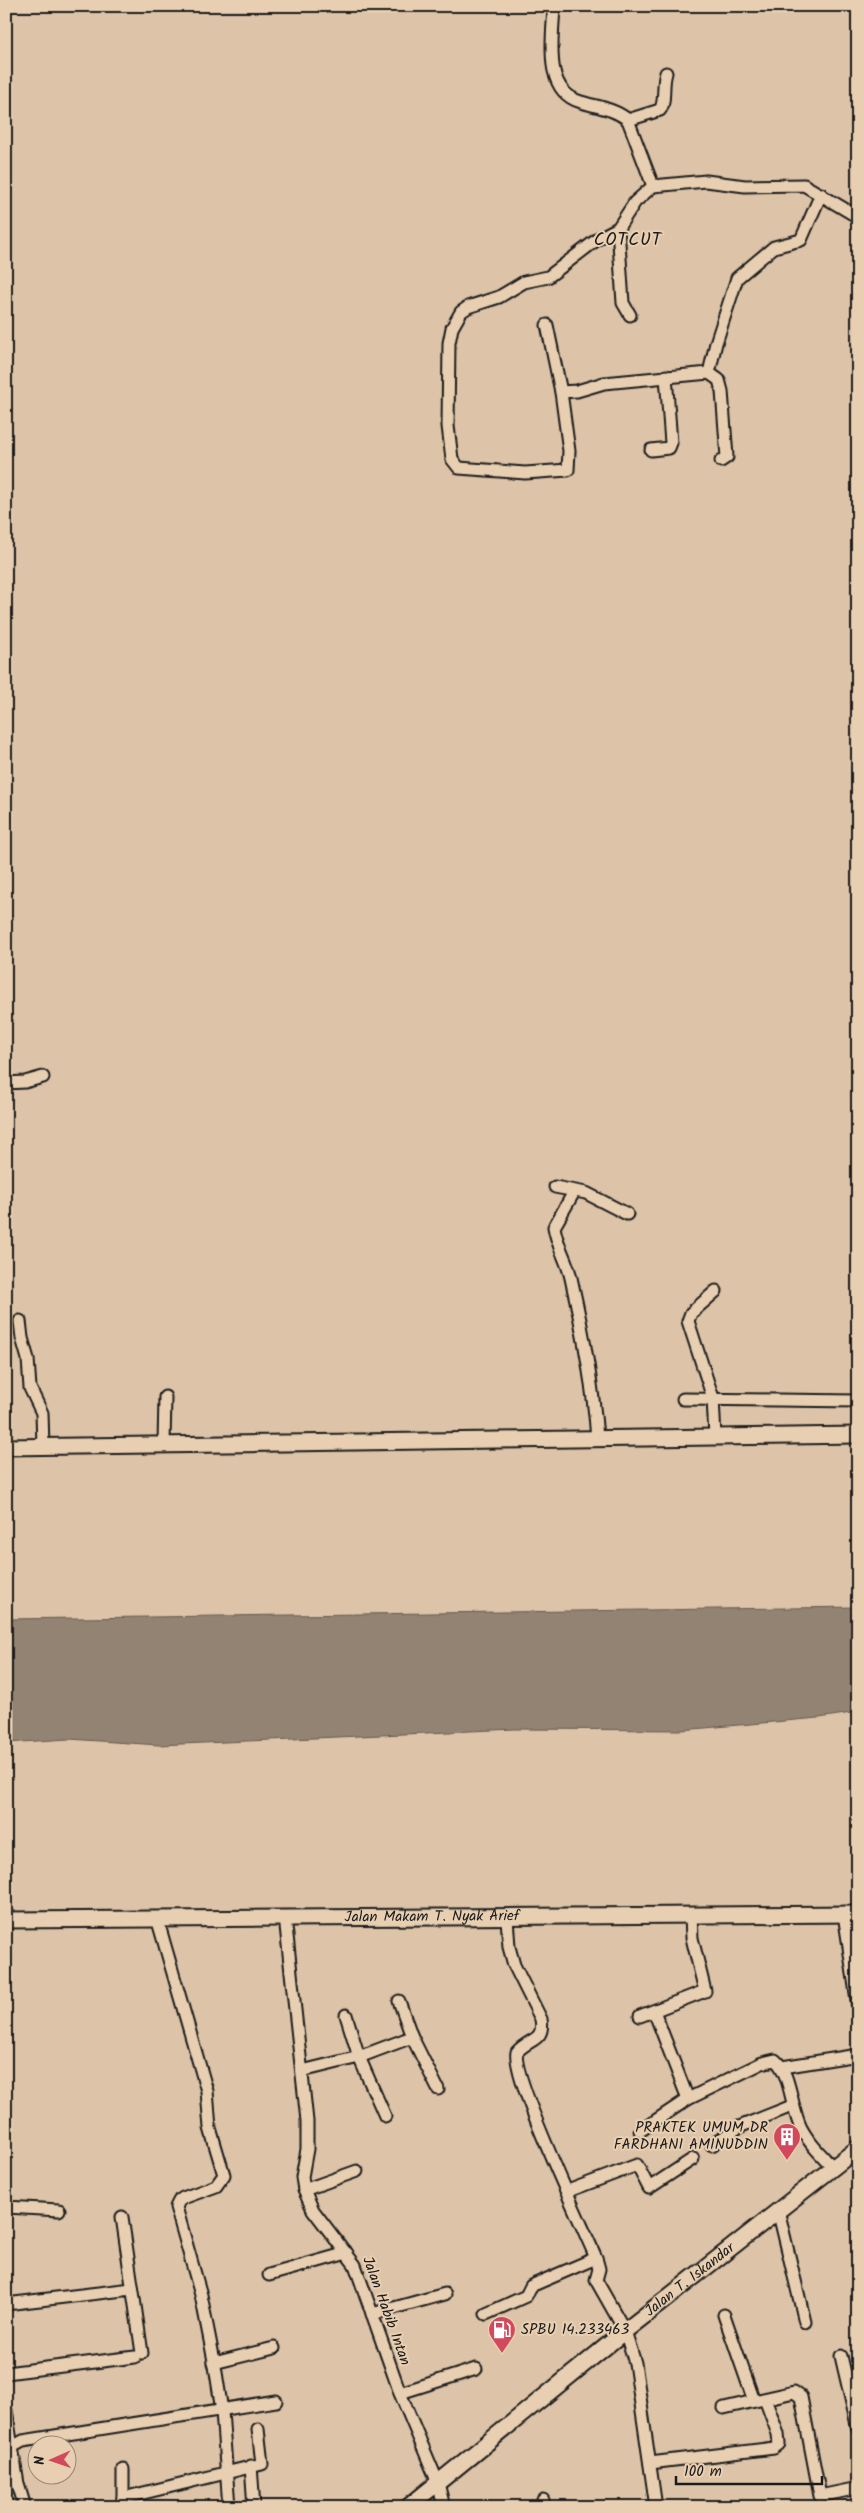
<svg xmlns="http://www.w3.org/2000/svg" width="864" height="2513" font-family="Kalam,sans-serif">
  <style>
    .water { fill: #938372; stroke: #635a50 }
    .lines { fill: none; stroke-linecap: round; stroke-linejoin: round }
    .minor-casing { stroke: #1c1c1c; stroke-width: 15 }
    .tertiary-casing { stroke: #1c1c1c; stroke-width: 19 }
    .minor { stroke: #e9cfb1; stroke-width: 11 }
    .tertiary { stroke: #e9cfb1; stroke-width: 15 }
    .labels { text-anchor: middle; dominant-baseline: central; stroke-width: 4; stroke-linejoin: round; paint-order: stroke }
    .street-label { font-size: 15px; fill: #1c1c1c; stroke: #e9cfb1 }
    .poi-label { font-size: 15px; fill: #1c1c1c; stroke: #e9cfb1; text-anchor: end }
    .quarter-label { font-size: 18px; letter-spacing: 1px; fill: #1c1c1c; stroke: #e9cfb1 }
  </style>
  <rect width="100%" height="100%" fill="#ddc4a8"/>
  <filter id="ink" filterUnits="userSpaceOnUse"><feTurbulence type="fractalNoise" baseFrequency=".02" numOctaves="2"/><feDisplacementMap in="SourceGraphic" scale="10" xChannelSelector="R" yChannelSelector="G"/><feConvolveMatrix kernelMatrix="1 2 1 2 8 2 1 2 1" color-interpolation-filters="sRGB"/></filter>
  <g filter="url(#ink)">
    <polygon class="water" points="858,1607 858,1712 819,1718 682,1730 515,1729 159,1745 69,1739 6,1743 6,1619"/>
    <g class="lines">
      <defs>
        <g id="minor">
          <path d="M554 6C553 37 542 91 581 102 598 107 615 109 628 120L653 186 706 181 745 186 804 185 858 217"/>
          <path d="M628 120 660 110C666 102 662 84 666 73"/>
          <polyline points="618,228 623,303 630,315"/>
          <polyline points="547,325 561,392 569,451 568,470 525,473 459,468 452,459 448,426 449,343 452,328 461,312 468,307 499,297 524,282 548,277 599,238 618,228 635,202 653,186"/>
          <polyline points="709,373 719,380 722,391 727,457 721,461"/>
          <polyline points="561,392 577,391 604,383 709,373 716,343 737,278 774,247 801,240 821,194"/>
          <polyline points="651,450 669,448 671,443 666,376"/>
          <polyline points="6,1083 25,1082 43,1077"/>
          <polyline points="555,1187 586,1193 627,1214"/>
          <path d="M574 1192 554 1227C557 1246 567 1260 571 1278 583 1331 593 1384 597 1438"/>
          <polyline points="20,1321 22,1338 28,1359 30,1388 42,1413 43,1446"/>
          <polyline points="683,1399 858,1401"/>
          <polyline points="715,1437 713,1398 688,1321 691,1313 716,1291"/>
          <polyline points="164,1444 165,1397"/>
          <polyline points="844,1914 858,2007"/>
          <polyline points="285,1917 307,2121 307,2149 302,2177 304,2190 313,2210 355,2265 400,2393 438,2483 444,2507"/>
          <polyline points="157,1918 207,2091 210,2128 224,2175 216,2186 183,2198 179,2201 176,2207 201,2295 215,2366 222,2411 229,2507"/>
          <path d="M507 1918 509 1947 514 1965 541 2019C545 2042 529 2038 517 2052 510 2074 583 2227 596 2258L599 2269 596 2280 625 2331 635 2363 656 2507"/>
          <polyline points="399,2001 412,2037 438,2089"/>
          <path d="M654 2011 688 2099 762 2063 775 2060C791 2073 791 2109 801 2128 809 2143 821 2155 833 2167"/>
          <polyline points="346,2015 359,2057 385,2116"/>
          <polyline points="640,2016 705,1991 692,1938 691,1916"/>
          <polyline points="782,2067 858,2055"/>
          <polyline points="302,2071 359,2057 412,2037"/>
          <polyline points="640,2131 688,2099"/>
          <polyline points="712,2145 739,2127 792,2106"/>
          <polyline points="304,2190 357,2171"/>
          <polyline points="568,2191 637,2165 649,2188 693,2159"/>
          <polyline points="6,2207 59,2210"/>
          <polyline points="778,2210 805,2322"/>
          <polyline points="122,2217 142,2353"/>
          <polyline points="269,2275 347,2253"/>
          <polyline points="6,2304 132,2289"/>
          <polyline points="372,2314 445,2294"/>
          <polyline points="486,2314 526,2296 531,2286 596,2258"/>
          <polyline points="724,2315 754,2401"/>
          <polyline points="841,2356 858,2429"/>
          <polyline points="214,2363 274,2348"/>
          <polyline points="6,2373 135,2357"/>
          <polyline points="400,2393 476,2369"/>
          <polyline points="724,2408 794,2392 801,2397 820,2496 858,2488"/>
          <polyline points="6,2410 12,2447 6,2448"/>
          <polyline points="650,2463 774,2448 779,2444 778,2434 765,2399"/>
          <polyline points="251,2466 254,2507"/>
          <polyline points="123,2498 262,2464 258,2429"/>
          <polyline points="543,2500 544,2507"/>
          <polyline points="25,2507 18,2484 12,2447 23,2441 276,2401"/>
          <polyline points="123,2507 123,2469"/>
        </g>
        <g id="tertiary">
          <polyline points="6,1447 858,1435"/>
          <path id="s1" d="M6 1920 858 1914"/>
          <path id="s2" d="M408 2507 625 2331 858 2148"/>
        </g>
      </defs>
      <use href="#minor" class="minor-casing"/>
      <use href="#tertiary" class="tertiary-casing"/>
      <use href="#minor" class="minor"/>
      <use href="#tertiary" class="tertiary"/>
    </g>
  </g>
  <defs>
    <symbol id="building-pin" viewBox="-11 -11 22 30"><path d="M0 17L-7.5 6A9.5 9.5 0 1 1 7.5 6Z" fill="#d1495b" stroke="#e9cfb1"/><path d="M-4-6H4V6H1V3H-1V6H-4ZM-2.5-4.3h1.7v1.8h-1.7ZM.8-4.3h1.7v1.8H.8ZM-2.5-1h1.7V.8h-1.7ZM.8-1h1.7V.8H.8Z" fill="#fff"/></symbol>
    <symbol id="fuel-pin" viewBox="-11 -11 22 30"><path d="M0 17L-7.5 6A9.5 9.5 0 1 1 7.5 6Z" fill="#d1495b" stroke="#e9cfb1"/><path d="M-5.5-6h7V0h2V4h1.3V-2.5L3-4.5l.8-.8L6-3V5H2.5V1h-1V6h-7ZM-4.2-4.7v3.2H.2V-4.7Z" fill="#fff"/></symbol>
  </defs>
  <g fill-rule="evenodd">
    <use href="#building-pin" x="771" y="2121" width="32" height="43"/>
    <use href="#fuel-pin" x="486" y="2314" width="32" height="43"/>
  </g>
  <g class="labels">
    <g class="street-label">
      <text stroke="none"><textPath href="#s1" startOffset="426">Jalan Makam T. Nyak Arief</textPath></text>
      <text stroke="none"><textPath href="#s2" startOffset="362">Jalan T. Iskandar</textPath></text>
      <text transform="translate(386 2311) rotate(70)">Jalan Habib Intan</text>
    </g>
    <g class="poi-label">
      <text x="768" y="2128">PRAKTEK UMUM DR<tspan x="768" dy="17">FARDHANI AMINUDDIN</tspan></text>
      <text x="521" y="2330" text-anchor="start">SPBU 14.233463</text>
    </g>
    <g class="quarter-label">
      <text x="628" y="240">COTCUT</text>
    </g>
  </g>
  <rect width="864" height="2513" fill="none" stroke="#e9cfb1" stroke-width="25"/>
  <rect x="12" y="12" width="839" height="2488" fill="none" stroke="#1c1c1c" stroke-width="2" filter="url(#ink)"/>
  <g transform="translate(52 2460) rotate(268)"><circle r="24" fill="#e9cfb1" stroke="#978775"/>
  <path d="M0-4L9 19L0 12L-9 19Z" fill="#d1495b"/>
  <text y="-8" font-size="14" font-weight="bold" text-anchor="middle" fill="#1c1c1c">N</text>
  </g>
  <path d="M676 2476v8h146v-8" fill="none" stroke="#1c1c1c" stroke-width="2.5"/>
  <text x="684" y="2476" font-size="15" fill="#1c1c1c" stroke="#e9cfb1" stroke-width="4" paint-order="stroke">100 m</text>
</svg>
